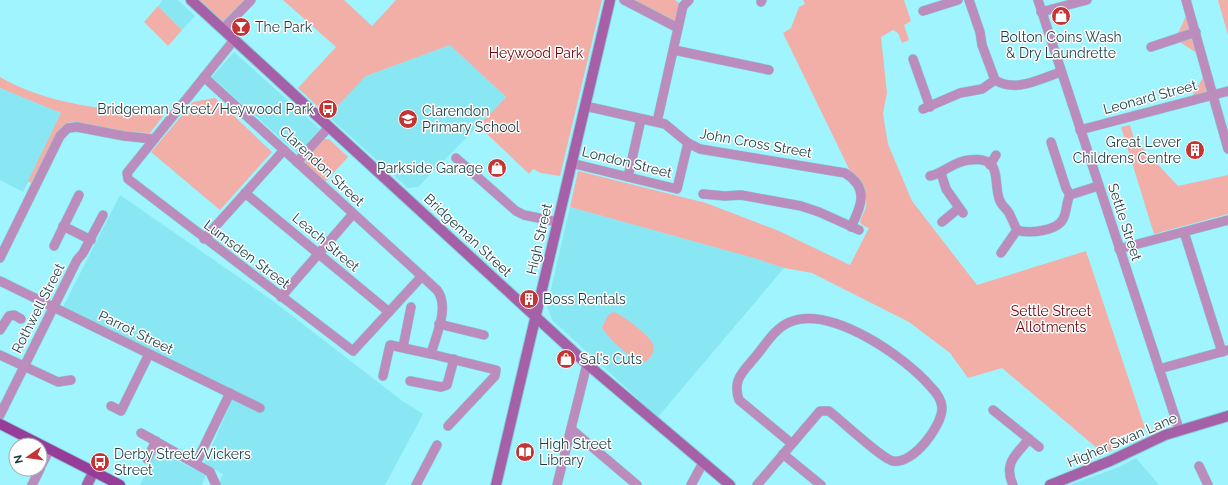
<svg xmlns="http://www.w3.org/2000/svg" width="1228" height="485" font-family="Raleway,sans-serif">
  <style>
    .built { fill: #89e7f3 }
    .green { fill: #f2afa8 }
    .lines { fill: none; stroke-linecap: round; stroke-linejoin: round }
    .street-casing { stroke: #84cfd8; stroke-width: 10 }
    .secondary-casing { stroke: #84cfd8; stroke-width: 12 }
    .primary-casing { stroke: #84cfd8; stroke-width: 12 }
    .street { stroke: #bc8cbd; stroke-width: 9 }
    .secondary { stroke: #a660a8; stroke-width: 10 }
    .primary { stroke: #953d98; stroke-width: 10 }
    .labels { text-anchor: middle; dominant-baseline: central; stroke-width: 3; stroke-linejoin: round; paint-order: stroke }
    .poi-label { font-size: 14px; fill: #1a3d42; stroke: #fff; text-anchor: start }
    .park-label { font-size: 14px; fill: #69030a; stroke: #fff }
    .street-label { font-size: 14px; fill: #1a3d42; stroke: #fff }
  </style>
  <rect width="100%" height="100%" fill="#9ff4fe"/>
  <g class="built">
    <polygon points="163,0 178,0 195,16 182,30 158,6"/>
    <polygon points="450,45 506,97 418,187 408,188 328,116 366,76"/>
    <polygon points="234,52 320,129 298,154 212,77"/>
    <polygon points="0,88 61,113 23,192 0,180"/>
    <polygon points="120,195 273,301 401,400 423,414 385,485 220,485 219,483 223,474 204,464 236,391 62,309"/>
    <polygon points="570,207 757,259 784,268 658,417 552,320 547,306"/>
    <polygon points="156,450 206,475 202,485 140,485"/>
    <polygon points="1136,458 1159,485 1069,485 1117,468"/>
  </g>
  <g class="green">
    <polygon points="199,0 248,0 226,24"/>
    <polygon points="283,0 344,0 372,26 396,0 602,0 560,176 541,173 533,169 529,174 485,132 487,129 481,123 506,97 450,45 366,76 328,116 298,88 336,47"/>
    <polygon points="624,0 675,0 683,6 678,28"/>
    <path d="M803 0H904L911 21 904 25 909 40 902 43 898 33 893 30 881 37 887 93 883 114 888 144 912 201 977 285 1086 251 1145 428 1114 439 1120 446 1104 454 1002 368 968 378 950 353 909 322 812 273 784 268 757 259 570 207 578 171 706 203 779 231 850 265 869 228 862 225 860 222C861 218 863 214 865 210 870 194 860 184 851 173L783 33 791 28 799 7 805 4Z"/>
    <polygon points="1218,0 1228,0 1228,35"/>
    <polygon points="158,6 182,30 168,46 144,22"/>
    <polygon points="1189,10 1203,57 1175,39"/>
    <polygon points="1207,71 1213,95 1189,101"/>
    <path d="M0 77C50 106 108 109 164 115L150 133 124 132 69 122 57 133 31 183 28 181 61 113 0 88Z"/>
    <polygon points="215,98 272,152 220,210 151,152 193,102"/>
    <polygon points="1130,125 1134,139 1178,186 1228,175 1228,214 1154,234 1121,127"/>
    <polygon points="323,139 329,139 348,157 325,182 303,162"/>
    <path d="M614 312C624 316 649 335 653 344 655 351 652 356 647 361 634 364 609 339 602 328 605 321 607 314 614 312Z"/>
  </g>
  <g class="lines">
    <defs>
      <g id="street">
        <polyline points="624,0 678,28"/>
        <path d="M969 0 980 32 982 45 995 80C1016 93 1039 79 1061 72"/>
        <polyline points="1038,0 1179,429"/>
        <polyline points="1186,0 1228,149"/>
        <polyline points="761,2 762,0"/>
        <polyline points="923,11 958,0"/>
        <polyline points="1041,12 1087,0"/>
        <polyline points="223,29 251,0"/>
        <polyline points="234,40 127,173 128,179 353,351 422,276"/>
        <polyline points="1151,47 1196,32"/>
        <polyline points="674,50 769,70"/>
        <polyline points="913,59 930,107"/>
        <path d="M204 77 437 290C450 307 436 335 431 354L496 370 495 376 448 426"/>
        <path d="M585 106 665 124 688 143 700 149 845 173C869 188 862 205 851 227"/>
        <polyline points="923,109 960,93 982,89 995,80"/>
        <polyline points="657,122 683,6 689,0"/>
        <polyline points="1080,130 1228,91"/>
        <polyline points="1051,142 1066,188 1070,195"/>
        <polyline points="456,158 516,211 524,215 558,222"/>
        <polyline points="297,162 329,127"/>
        <polyline points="571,163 677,189 688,143"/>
        <polyline points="990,165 996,155"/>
        <polyline points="941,173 946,189 963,213"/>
        <path d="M930 176C944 173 954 161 969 160 1005 155 992 184 1000 201 1002 206 1007 209 1009 213 1012 219 1014 224 1017 230 1029 234 1057 231 1063 219 1067 212 1066 202 1070 195L1098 186"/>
        <polyline points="628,177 641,119"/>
        <polyline points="245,193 389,312"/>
        <polyline points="703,194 725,196 741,195 801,206 819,212 859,230"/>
        <polyline points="942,222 959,208"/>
        <polyline points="63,226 91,240"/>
        <polyline points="1184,232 1222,352"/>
        <polyline points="204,239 284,150"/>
        <polyline points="54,246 79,195"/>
        <polyline points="1119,249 1228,220"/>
        <polyline points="1001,253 1017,230"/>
        <polyline points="0,258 60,136 68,128 77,127 124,136 153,139"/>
        <polyline points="0,281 260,408"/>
        <polyline points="281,297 353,214"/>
        <polyline points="439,324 484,335"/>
        <polyline points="0,330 9,316 14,315 21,319"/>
        <polyline points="403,347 411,307"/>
        <polyline points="0,355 58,382 71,380"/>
        <polyline points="1159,369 1228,350"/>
        <polyline points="383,376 390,345 431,354"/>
        <polyline points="410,381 441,387 447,385 454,359"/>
        <polyline points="111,406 121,411 149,354"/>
        <polyline points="993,410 1039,447"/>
        <polyline points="0,415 77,260 83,253 103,215"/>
        <polyline points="571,429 637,485"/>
        <polyline points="141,433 210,472 216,485"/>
        <polyline points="783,454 821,485"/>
        <polyline points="147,459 156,441"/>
        <polyline points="196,463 230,393"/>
        <polyline points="1199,466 1208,485"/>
        <polyline points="40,468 50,449"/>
        <polyline points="32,485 40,469"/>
        <polyline points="416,485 437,445"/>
        <polyline points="557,485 587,364"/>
        <polyline points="691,485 703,463"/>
        <path d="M757 485 820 411H829C841 420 882 459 893 461 913 465 943 425 942 407 941 398 936 392 930 386 905 357 831 305 790 322 775 328 766 344 756 356 743 372 732 379 739 400L791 443"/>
        <path d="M1013 485C1003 463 1016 455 1029 439"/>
      </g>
      <g id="secondary">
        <polyline points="191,0 587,364 730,485"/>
        <polyline points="87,485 94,471"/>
        <polyline points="496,485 610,0"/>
        <polyline points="1050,485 1110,461 1165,435 1228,416"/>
      </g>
      <polyline id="primary" points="0,424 120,485"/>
    </defs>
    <use href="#street" class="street-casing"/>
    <use href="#secondary" class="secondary-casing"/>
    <use href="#primary" class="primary-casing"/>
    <use href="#street" class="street"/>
    <use href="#secondary" class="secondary"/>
    <use href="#primary" class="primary"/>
  </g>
  <defs>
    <symbol id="shop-disc" viewBox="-11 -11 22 22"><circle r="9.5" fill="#c33433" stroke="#fff"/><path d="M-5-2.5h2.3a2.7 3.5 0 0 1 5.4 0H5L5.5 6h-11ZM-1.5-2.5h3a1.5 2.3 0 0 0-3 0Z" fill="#fff"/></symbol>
    <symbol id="bar-disc" viewBox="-11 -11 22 22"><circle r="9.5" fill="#c33433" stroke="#fff"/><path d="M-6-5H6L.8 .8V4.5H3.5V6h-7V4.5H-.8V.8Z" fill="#fff"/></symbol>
    <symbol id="bus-disc" viewBox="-11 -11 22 22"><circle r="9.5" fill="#c33433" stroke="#fff"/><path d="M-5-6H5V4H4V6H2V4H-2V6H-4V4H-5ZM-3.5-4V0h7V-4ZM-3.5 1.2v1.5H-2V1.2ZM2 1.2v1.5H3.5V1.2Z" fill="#fff"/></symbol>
    <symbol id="school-disc" viewBox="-11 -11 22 22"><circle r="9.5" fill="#c33433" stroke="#fff"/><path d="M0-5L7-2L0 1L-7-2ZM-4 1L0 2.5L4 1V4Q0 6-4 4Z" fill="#fff"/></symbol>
    <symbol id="building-disc" viewBox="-11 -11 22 22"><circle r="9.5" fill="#c33433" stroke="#fff"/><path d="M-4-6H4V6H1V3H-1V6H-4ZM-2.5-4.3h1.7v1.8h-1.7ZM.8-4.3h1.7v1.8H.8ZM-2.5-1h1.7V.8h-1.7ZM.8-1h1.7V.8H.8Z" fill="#fff"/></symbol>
    <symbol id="library-disc" viewBox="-11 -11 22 22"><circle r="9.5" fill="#c33433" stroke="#fff"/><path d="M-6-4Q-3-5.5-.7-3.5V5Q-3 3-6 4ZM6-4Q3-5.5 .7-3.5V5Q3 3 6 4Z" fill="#fff"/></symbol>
  </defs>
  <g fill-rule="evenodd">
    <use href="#shop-disc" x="1050" y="5" width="22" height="22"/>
    <use href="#bar-disc" x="230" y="16" width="22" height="22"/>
    <use href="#bus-disc" x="317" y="98" width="22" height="22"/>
    <use href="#school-disc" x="397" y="108" width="22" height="22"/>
    <use href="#building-disc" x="1184" y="139" width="22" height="22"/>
    <use href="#shop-disc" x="486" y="157" width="22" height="22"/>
    <use href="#building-disc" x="518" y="288" width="22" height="22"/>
    <use href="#shop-disc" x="555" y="348" width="22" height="22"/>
    <use href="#library-disc" x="514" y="441" width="22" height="22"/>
    <use href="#bus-disc" x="89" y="451" width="22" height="22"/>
  </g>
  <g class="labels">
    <g class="poi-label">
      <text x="255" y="27">The Park</text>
      <text x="1061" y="37" text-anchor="middle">Bolton Coins Wash<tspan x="1061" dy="16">&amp; Dry Laundrette</tspan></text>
      <text x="314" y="109" text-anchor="end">Bridgeman Street/Heywood Park</text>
      <text x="422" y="111">Clarendon<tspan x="422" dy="16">Primary School</tspan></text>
      <text x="1181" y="142" text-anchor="end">Great Lever<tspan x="1181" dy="16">Childrens Centre</tspan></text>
      <text x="483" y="168" text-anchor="end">Parkside Garage</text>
      <text x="543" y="299">Boss Rentals</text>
      <text x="580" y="359">Sal's Cuts</text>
      <text x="539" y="444">High Street<tspan x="539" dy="16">Library</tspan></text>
      <text x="114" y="454">Derby Street/Vickers<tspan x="114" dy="16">Street</tspan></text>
    </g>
    <g class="park-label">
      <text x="536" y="53">Heywood Park</text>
      <text x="1051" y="311">Settle Street<tspan x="1051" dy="16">Allotments</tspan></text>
    </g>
    <g class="street-label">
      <text transform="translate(1150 97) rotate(-15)">Leonard Street</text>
      <text transform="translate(756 143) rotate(10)">John Cross Street</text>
      <text transform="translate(627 162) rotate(14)">London Street</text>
      <text transform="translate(322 166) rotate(43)">Clarendon Street</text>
      <text transform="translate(1125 222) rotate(72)">Settle Street</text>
      <text transform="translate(468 235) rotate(43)">Bridgeman Street</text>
      <text transform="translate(539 239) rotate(-77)">High Street</text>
      <text transform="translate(326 242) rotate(40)">Leach Street</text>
      <text transform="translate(247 254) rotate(37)">Lumsden Street</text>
      <text transform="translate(38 308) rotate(-63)">Rothwell Street</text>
      <text transform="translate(136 332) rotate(26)">Parrot Street</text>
      <text transform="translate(1122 440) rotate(-23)">Higher Swan Lane</text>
    </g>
  </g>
  <g transform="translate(28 457) rotate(257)"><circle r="19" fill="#ffffff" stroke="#a3b1b3"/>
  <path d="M0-3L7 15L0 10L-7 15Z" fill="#c33433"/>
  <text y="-6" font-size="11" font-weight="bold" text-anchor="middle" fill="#1a3d42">N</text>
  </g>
</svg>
